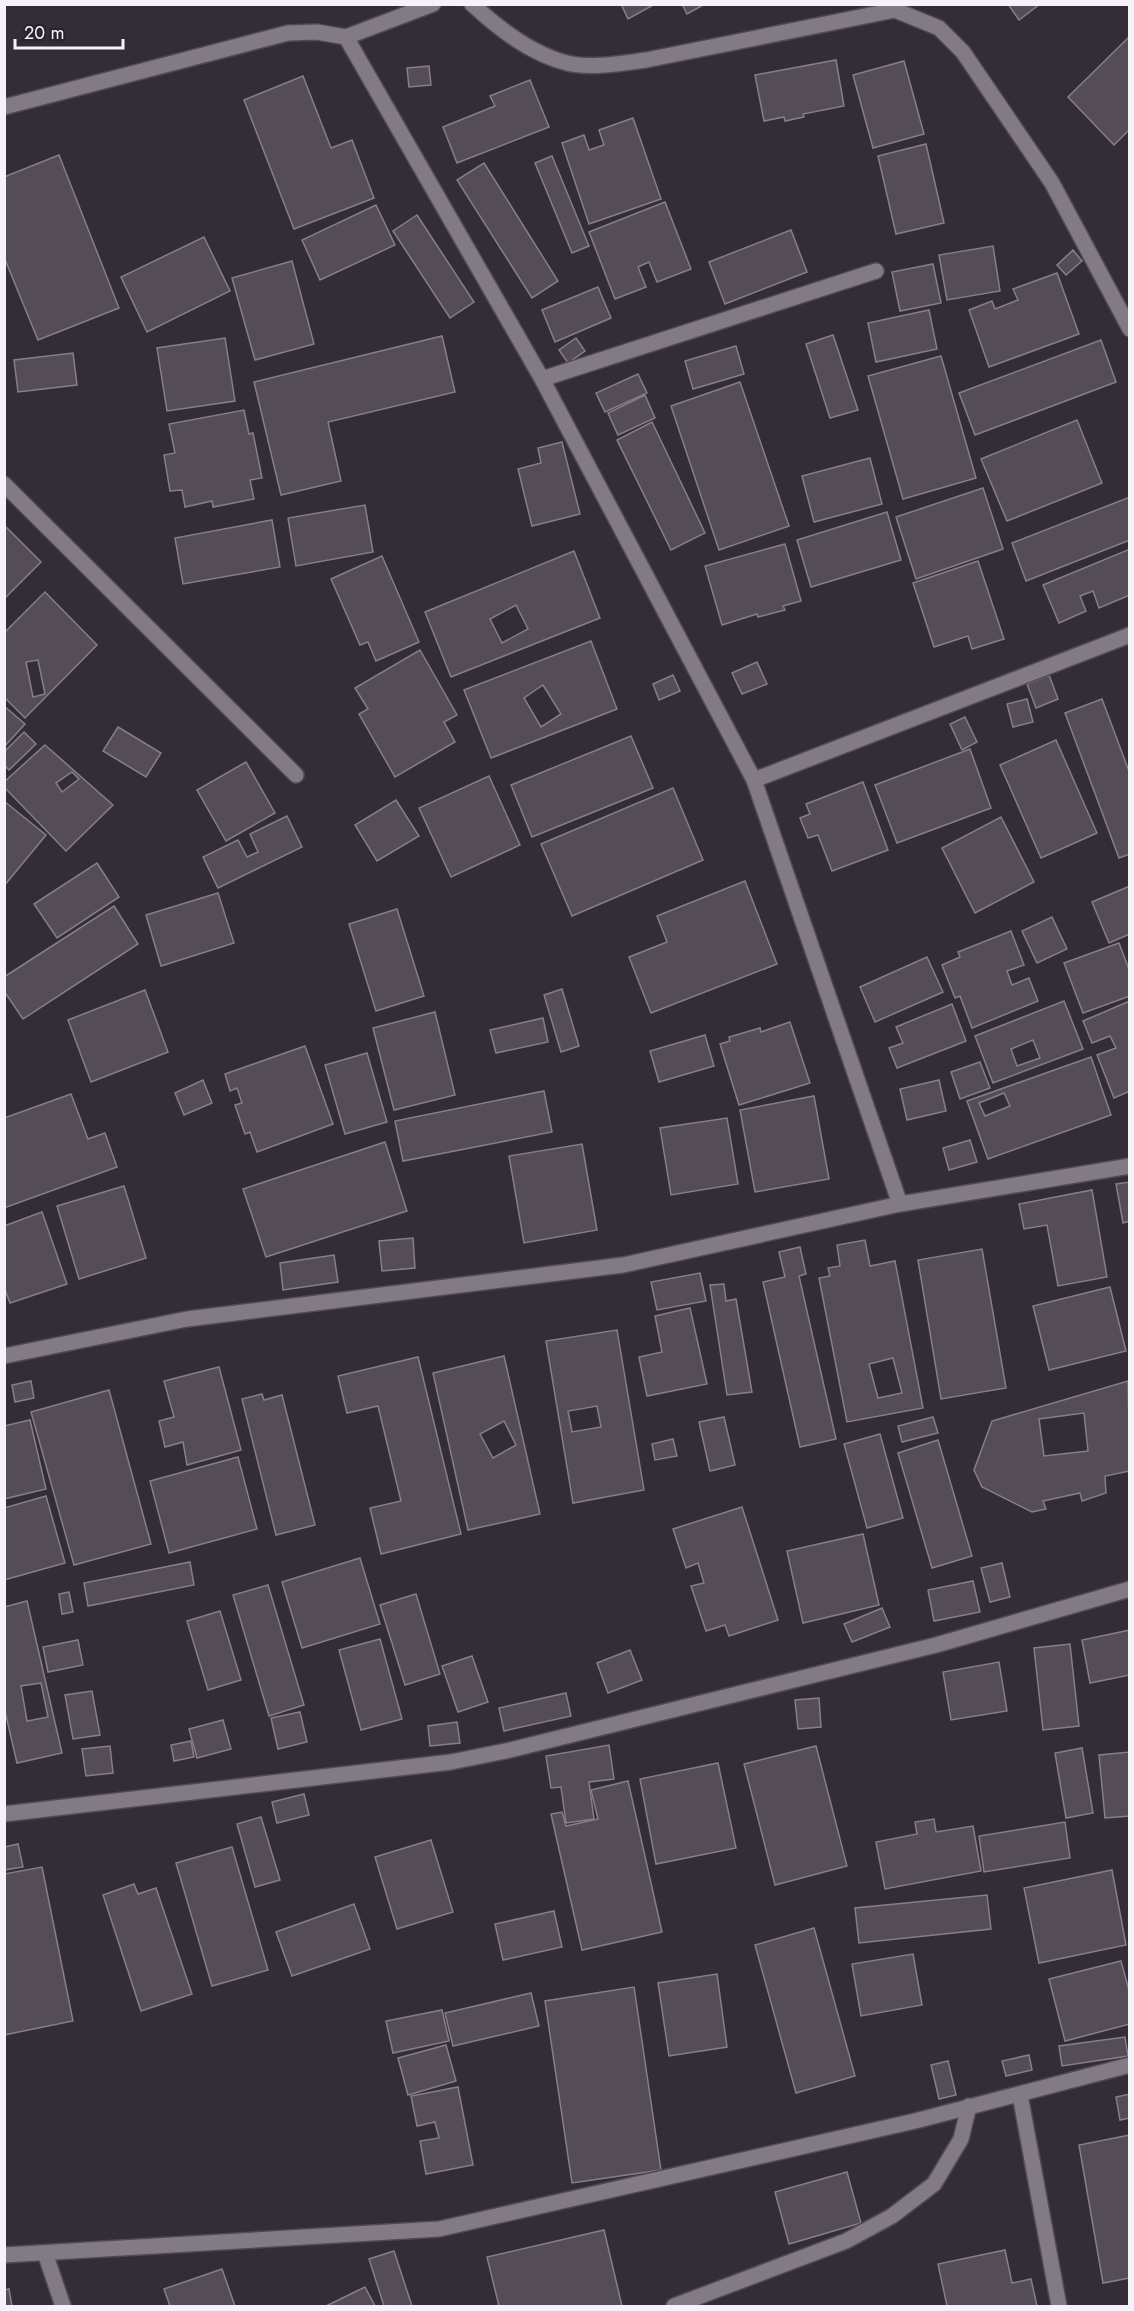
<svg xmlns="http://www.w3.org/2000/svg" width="1134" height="2311" font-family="Jost,sans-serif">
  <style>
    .building { fill: #544d58; stroke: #867f8b; stroke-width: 1.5; fill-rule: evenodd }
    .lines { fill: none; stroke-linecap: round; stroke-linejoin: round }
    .minor-casing { stroke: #504a53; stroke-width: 18 }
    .minor { stroke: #827b86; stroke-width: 15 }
  </style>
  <rect width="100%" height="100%" fill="#332d37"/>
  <g class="building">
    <polygon points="621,4 655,4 628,19"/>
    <polygon points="682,4 705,4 687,14"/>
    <polygon points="1008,4 1040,4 1019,20"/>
    <polygon points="1130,36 1130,129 1114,145 1068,97"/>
    <polygon points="836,60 844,106 803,114 804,117 785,121 784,117 764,121 755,75"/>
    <polygon points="904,61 924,134 873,148 853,75"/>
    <polygon points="429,66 431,85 409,87 407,68"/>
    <polygon points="303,76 331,148 352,140 374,198 294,229 244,100"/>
    <polygon points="530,80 549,127 457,163 443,127 495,106 490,96"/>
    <polygon points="633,118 661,199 589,224 562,143 584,135 589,150 604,145 599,130"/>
    <polygon points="926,144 944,223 896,234 878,156"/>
    <polygon points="59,155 119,308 38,340 4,257 4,177"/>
    <polygon points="552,156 589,246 572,253 535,163"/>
    <polygon points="484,163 558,281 532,298 457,180"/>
    <polygon points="665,202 691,269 657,282 649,262 638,267 646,287 615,299 589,232"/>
    <polygon points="376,205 395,245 320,280 302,240"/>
    <polygon points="417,215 474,302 450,318 393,231"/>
    <polygon points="791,230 807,272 725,304 709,262"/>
    <polygon points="204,237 230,291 147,332 121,277"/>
    <polygon points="993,246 1000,291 947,300 939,255"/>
    <polygon points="1073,250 1082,261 1066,275 1057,265"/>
    <polygon points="292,261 314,344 255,360 232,278"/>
    <polygon points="933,264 941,303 900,311 892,272"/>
    <polygon points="1057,273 1079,334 989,367 969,310 992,301 995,309 1018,300 1013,289"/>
    <polygon points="598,287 611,318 555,342 542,310"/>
    <polygon points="929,310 937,349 876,362 868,323"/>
    <polygon points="833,335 858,410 830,418 806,344"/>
    <polygon points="442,336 455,392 328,422 341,481 281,495 254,382"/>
    <polygon points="225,338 235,401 167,411 157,348"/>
    <polygon points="576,338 585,351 568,363 559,350"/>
    <polygon points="1101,340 1116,382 975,435 959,393"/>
    <polygon points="736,346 744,374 693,389 685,361"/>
    <polygon points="73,353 77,385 18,392 14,360"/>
    <polygon points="941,356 976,478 903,499 868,376"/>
    <polygon points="638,374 647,393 605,412 596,393"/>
    <polygon points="740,382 789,526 719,550 671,406"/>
    <polygon points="645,395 655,418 618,435 608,413"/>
    <polygon points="244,410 249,434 253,433 262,478 250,480 254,499 213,507 212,501 185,507 182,490 170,491 164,455 175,453 169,424"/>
    <polygon points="1077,420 1102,483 1007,521 981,459"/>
    <polygon points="652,422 705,533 671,550 617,440"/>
    <polygon points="562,442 580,514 532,526 518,469 541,463 538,448"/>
    <polygon points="870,458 882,504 814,522 802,476"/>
    <polygon points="983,488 1003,549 916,579 896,517"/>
    <polygon points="1130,497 1130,540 1026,581 1012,543"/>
    <polygon points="365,505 373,552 296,566 288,518"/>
    <polygon points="887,512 901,560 811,587 797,540"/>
    <polygon points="272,520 280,567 183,584 175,538"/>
    <polygon points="4,525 41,562 4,599"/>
    <polygon points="785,544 801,601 783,606 785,610 758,617 757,614 722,625 705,566"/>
    <polygon points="1130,549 1130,595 1099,608 1093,591 1080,596 1086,611 1059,623 1043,585"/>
    <path d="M574 551 600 618 451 677 425 612ZM516 605 528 629 502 643 490 619Z"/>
    <polygon points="382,556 419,642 376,661 368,642 360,645 331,579"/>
    <polygon points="978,561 1004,639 972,649 968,636 934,647 913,583"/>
    <path d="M45 592 97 645 25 718 4 697V633ZM38 660 45 694 33 697 26 662Z"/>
    <path d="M591 641 617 709 491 758 464 690ZM543 685 561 714 541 727 524 698Z"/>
    <polygon points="420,650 457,715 444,722 455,742 395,777 359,714 368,709 355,688"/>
    <polygon points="757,662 767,684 742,694 732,673"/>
    <polygon points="673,675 680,691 659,700 653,684"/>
    <polygon points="1049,675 1058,699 1036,708 1027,684"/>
    <polygon points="1027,699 1033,722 1013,727 1007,704"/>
    <polygon points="1102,699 1130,774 1130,854 1119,858 1065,713"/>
    <polygon points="4,706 25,724 4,747"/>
    <polygon points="965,717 977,742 962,750 950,724"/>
    <polygon points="118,727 161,753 146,777 103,751"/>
    <polygon points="24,732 36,744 9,770 4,765 4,752"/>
    <polygon points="631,736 653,788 532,837 511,785"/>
    <polygon points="1056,740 1097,833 1041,858 1000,765"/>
    <path d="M45 745 113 805 66 851 4 787V782ZM72 772 79 779 62 792 56 783Z"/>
    <polygon points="970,749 991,808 897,843 875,785"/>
    <polygon points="246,762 275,813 226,841 197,790"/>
    <polygon points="489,776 520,845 451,877 419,808"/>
    <polygon points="863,782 888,850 832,871 818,835 808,838 800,818 810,814 806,804"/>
    <polygon points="673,788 703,860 572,916 541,844"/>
    <polygon points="396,800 419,836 377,861 355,825"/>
    <polygon points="4,801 46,835 4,886"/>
    <polygon points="287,816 302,847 218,888 203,857 238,840 247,857 258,852 250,834"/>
    <polygon points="1001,817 1034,882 975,913 942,848"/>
    <polygon points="97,863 119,897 57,938 34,904"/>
    <polygon points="745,881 777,964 651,1013 629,957 667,942 657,916"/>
    <polygon points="1130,886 1130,934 1109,943 1092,902"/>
    <polygon points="218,893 234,943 161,966 146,915"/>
    <polygon points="114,906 138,944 23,1019 4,991 4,977"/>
    <polygon points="397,909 424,996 376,1011 349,924"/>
    <polygon points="1052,917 1067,949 1037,963 1022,931"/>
    <polygon points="1011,931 1024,965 1007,971 1012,985 1029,978 1038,1001 972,1028 960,996 955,998 942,965 960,957 958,952"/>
    <polygon points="1119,943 1130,972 1130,996 1083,1013 1064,963"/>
    <polygon points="927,957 943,992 875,1022 860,987"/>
    <polygon points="562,989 579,1046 561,1052 544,995"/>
    <polygon points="145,990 168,1052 91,1082 68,1020"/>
    <path d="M1064 1001 1083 1049 993 1083 975 1036ZM1033 1040 1040 1058 1017 1066 1011 1049Z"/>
    <polygon points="1130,1001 1130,1091 1114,1098 1097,1055 1116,1048 1110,1036 1092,1043 1083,1021"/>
    <polygon points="952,1004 966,1041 897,1068 889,1048 903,1043 896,1027"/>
    <polygon points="435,1012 455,1095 394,1110 373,1028"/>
    <polygon points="543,1018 548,1042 496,1053 490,1030"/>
    <polygon points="790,1022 810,1083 739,1105 720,1044 730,1041 729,1037 760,1028 761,1032"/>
    <polygon points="705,1035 714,1066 659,1082 650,1051"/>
    <polygon points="305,1046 333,1124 257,1152 250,1132 245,1134 235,1105 242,1103 237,1088 230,1091 225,1074"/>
    <polygon points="367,1053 387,1122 345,1134 325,1065"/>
    <path d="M1091 1057 1111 1115 988 1159 967 1101ZM1004 1093 1010 1106 985 1116 979 1103Z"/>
    <polygon points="980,1062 990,1088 960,1099 951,1072"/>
    <polygon points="203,1080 212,1103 184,1115 175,1093"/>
    <polygon points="939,1080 946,1111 907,1120 900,1089"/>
    <polygon points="544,1091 552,1132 403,1161 395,1121"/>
    <polygon points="71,1094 88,1139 105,1133 117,1167 4,1208 4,1118"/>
    <polygon points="814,1096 829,1179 755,1192 740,1110"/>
    <polygon points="727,1118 738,1184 671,1195 660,1128"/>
    <polygon points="970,1140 977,1162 949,1170 943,1148"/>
    <polygon points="385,1142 407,1211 266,1257 243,1189"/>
    <polygon points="582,1144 597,1230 524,1243 509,1156"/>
    <polygon points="1130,1182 1130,1221 1123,1223 1116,1184"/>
    <polygon points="124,1186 146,1258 79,1279 57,1206"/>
    <polygon points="1092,1190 1107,1277 1058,1286 1047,1225 1024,1229 1019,1204"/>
    <polygon points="42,1212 67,1284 10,1303 4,1287 4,1226"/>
    <polygon points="413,1238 415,1268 382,1271 379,1241"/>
    <path d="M865 1240 870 1266 895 1261 923 1408 847 1422 819 1278 830 1276 828 1268 840 1266 837 1245ZM893 1358 902 1393 878 1398 869 1364Z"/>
    <polygon points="800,1247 806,1274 799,1276 836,1439 800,1447 763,1282 785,1277 779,1252"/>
    <polygon points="982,1249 1006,1388 941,1399 918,1260"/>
    <polygon points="334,1255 338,1282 283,1290 280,1263"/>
    <polygon points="700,1273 706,1301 657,1310 651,1282"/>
    <polygon points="724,1284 726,1301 736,1299 752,1392 727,1395 710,1285"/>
    <polygon points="1110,1287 1126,1351 1049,1370 1033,1306"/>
    <polygon points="690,1308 707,1384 647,1396 639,1357 662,1352 655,1316"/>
    <path d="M617 1330 644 1490 573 1503 546 1341ZM597 1406 601 1427 572 1432 568 1411Z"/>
    <path d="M504 1356 540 1514 468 1530 433 1373ZM504 1421 516 1445 493 1458 480 1434Z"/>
    <polygon points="418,1357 461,1534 381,1554 370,1508 401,1501 378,1406 347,1413 338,1376"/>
    <polygon points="219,1367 241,1450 187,1465 183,1442 165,1447 159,1421 174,1417 164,1381"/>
    <polygon points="31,1381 34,1398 15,1402 12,1385"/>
    <path d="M1128 1381 1130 1471 1105 1476 1106 1493 1082 1501 1080 1493 1043 1501 1046 1509 1032 1512 982 1487 974 1470 992 1421ZM1084 1413 1088 1451 1044 1456 1039 1419Z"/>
    <polygon points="109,1390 151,1544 74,1565 31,1412"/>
    <polygon points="262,1394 264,1400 282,1395 315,1525 276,1535 242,1399"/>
    <polygon points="724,1417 735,1465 710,1471 699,1422"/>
    <polygon points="933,1417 938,1433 902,1442 898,1426"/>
    <polygon points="30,1420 46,1489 4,1499 4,1426"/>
    <polygon points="880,1434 903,1518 867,1528 844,1444"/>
    <polygon points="673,1439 677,1456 655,1460 652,1444"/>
    <polygon points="938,1440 972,1556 932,1568 898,1453"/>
    <polygon points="238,1457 257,1529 169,1553 150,1481"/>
    <polygon points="46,1496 65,1563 4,1580 4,1508"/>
    <polygon points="742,1507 778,1620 729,1636 725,1625 706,1631 691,1586 704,1583 698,1563 686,1568 673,1529"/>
    <polygon points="863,1534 879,1605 803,1623 787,1551"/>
    <polygon points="360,1558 380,1624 302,1648 282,1582"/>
    <polygon points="190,1562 194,1585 88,1606 84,1583"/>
    <polygon points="1002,1563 1010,1597 990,1602 981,1568"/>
    <polygon points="973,1581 980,1612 934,1621 928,1590"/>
    <polygon points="268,1585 304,1705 269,1716 233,1595"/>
    <polygon points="69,1592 73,1612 62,1614 59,1594"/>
    <polygon points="416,1594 440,1674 405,1685 380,1605"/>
    <path d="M27 1601 62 1753 17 1763 4 1707V1607ZM41 1683 48 1717 27 1721 21 1686Z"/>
    <polygon points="882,1608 890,1627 852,1642 844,1624"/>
    <polygon points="220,1611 241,1680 208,1690 187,1621"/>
    <polygon points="1130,1630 1130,1675 1090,1683 1082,1640"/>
    <polygon points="380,1639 402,1719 361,1730 339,1650"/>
    <polygon points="78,1640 83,1665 48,1672 43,1647"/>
    <polygon points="1070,1644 1079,1726 1043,1730 1034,1648"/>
    <polygon points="630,1650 642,1680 608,1693 597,1663"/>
    <polygon points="472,1656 488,1702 458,1712 442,1666"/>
    <polygon points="999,1662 1007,1711 951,1720 943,1672"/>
    <polygon points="92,1691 100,1735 73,1739 65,1695"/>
    <polygon points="566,1693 571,1716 504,1731 499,1708"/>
    <polygon points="819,1698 821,1727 798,1729 795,1700"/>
    <polygon points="300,1712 307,1742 278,1749 271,1718"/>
    <polygon points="223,1720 231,1749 197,1758 189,1729"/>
    <polygon points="457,1722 460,1743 430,1746 428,1726"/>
    <polygon points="191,1741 194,1757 174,1761 171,1745"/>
    <polygon points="609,1745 614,1779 589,1782 594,1819 566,1823 561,1787 551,1788 546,1756"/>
    <polygon points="110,1746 113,1773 86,1776 82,1749"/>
    <polygon points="816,1746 847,1866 775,1885 744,1764"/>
    <polygon points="1082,1748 1093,1813 1066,1818 1055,1753"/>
    <polygon points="1130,1752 1130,1816 1105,1818 1099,1755"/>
    <polygon points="718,1763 736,1848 656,1864 640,1779"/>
    <polygon points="628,1781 662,1932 582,1950 551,1814 562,1812 566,1826 598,1819 591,1790"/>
    <polygon points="304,1794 309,1815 277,1823 272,1802"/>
    <polygon points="261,1817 280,1880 255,1887 237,1824"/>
    <polygon points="934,1819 936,1832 973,1826 981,1871 885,1889 876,1842 917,1834 915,1822"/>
    <polygon points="1065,1822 1070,1858 984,1872 979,1836"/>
    <polygon points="431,1840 453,1912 397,1929 375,1857"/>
    <polygon points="18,1844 23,1867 4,1870 4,1847"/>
    <polygon points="232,1847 268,1970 212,1986 176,1863"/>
    <polygon points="42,1867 73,2021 4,2035 4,1874"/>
    <polygon points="1112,1870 1126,1945 1039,1963 1024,1888"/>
    <polygon points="134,1884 138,1894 156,1888 192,1994 141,2011 103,1895"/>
    <polygon points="987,1895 991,1929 859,1943 855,1908"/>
    <polygon points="354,1904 370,1949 292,1976 276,1932"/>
    <polygon points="554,1911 562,1947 503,1960 495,1924"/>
    <polygon points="814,1928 855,2076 796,2093 755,1945"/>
    <polygon points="913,1954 922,2005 861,2016 852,1964"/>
    <polygon points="1121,1961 1130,1994 1130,2024 1065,2041 1049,1979"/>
    <polygon points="717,1974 727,2047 669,2056 658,1983"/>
    <polygon points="634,1987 661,2170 572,2183 545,2001"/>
    <polygon points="531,1993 539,2026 453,2046 445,2013"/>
    <polygon points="442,2010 449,2041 393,2053 386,2021"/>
    <polygon points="1125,2037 1128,2056 1062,2066 1059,2046"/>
    <polygon points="446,2045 456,2081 408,2095 398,2058"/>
    <polygon points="1029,2055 1032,2070 1006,2076 1002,2061"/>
    <polygon points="948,2061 956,2095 939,2099 931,2065"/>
    <polygon points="458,2087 473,2165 426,2174 420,2141 439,2138 435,2122 417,2126 411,2096"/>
    <polygon points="1130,2094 1130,2118 1120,2120 1116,2097"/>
    <polygon points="1130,2135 1130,2278 1103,2283 1079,2145"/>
    <polygon points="847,2172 861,2223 789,2244 775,2192"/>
    <polygon points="604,2230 622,2306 499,2306 487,2257"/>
    <polygon points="1005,2250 1012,2283 1031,2279 1037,2306 947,2306 938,2264"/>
    <polygon points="394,2251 412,2306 384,2306 369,2259"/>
    <polygon points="222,2269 235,2306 170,2306 164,2289"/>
    <polygon points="365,2287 375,2306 326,2306"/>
    <polygon points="9,2289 12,2306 4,2306 4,2290"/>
  </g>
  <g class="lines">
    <defs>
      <g id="minor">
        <path d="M472 4C499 29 531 54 567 63 590 69 623 63 646 60L895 10 939 28 963 52 1052 183 1130 329"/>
        <polyline points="346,37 433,4"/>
        <polyline points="4,107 288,33 317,32 346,37 542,379 754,780 900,1204"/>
        <polyline points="542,379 876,271"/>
        <polyline points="4,484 296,775"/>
        <polyline points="754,780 1130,635"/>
        <polyline points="4,1356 187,1319 623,1265 900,1204 1130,1166"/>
        <polyline points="4,1814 451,1762 510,1750 936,1645 1130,1589"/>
        <polyline points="1020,2095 1059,2306"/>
        <polyline points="45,2253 63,2306"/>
        <polyline points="4,2255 439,2229 915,2121 1130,2065"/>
        <polyline points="674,2306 846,2241 892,2216 934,2184 961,2139 969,2106"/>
      </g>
    </defs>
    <use href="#minor" class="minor-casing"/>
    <use href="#minor" class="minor"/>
  </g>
  <rect width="1134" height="2311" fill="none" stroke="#f6f2f9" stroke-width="12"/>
  <path d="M15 39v9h108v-9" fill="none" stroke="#f6f2f9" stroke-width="3"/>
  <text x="24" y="39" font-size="18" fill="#f6f2f9" stroke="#29232d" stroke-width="4.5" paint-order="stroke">20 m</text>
</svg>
